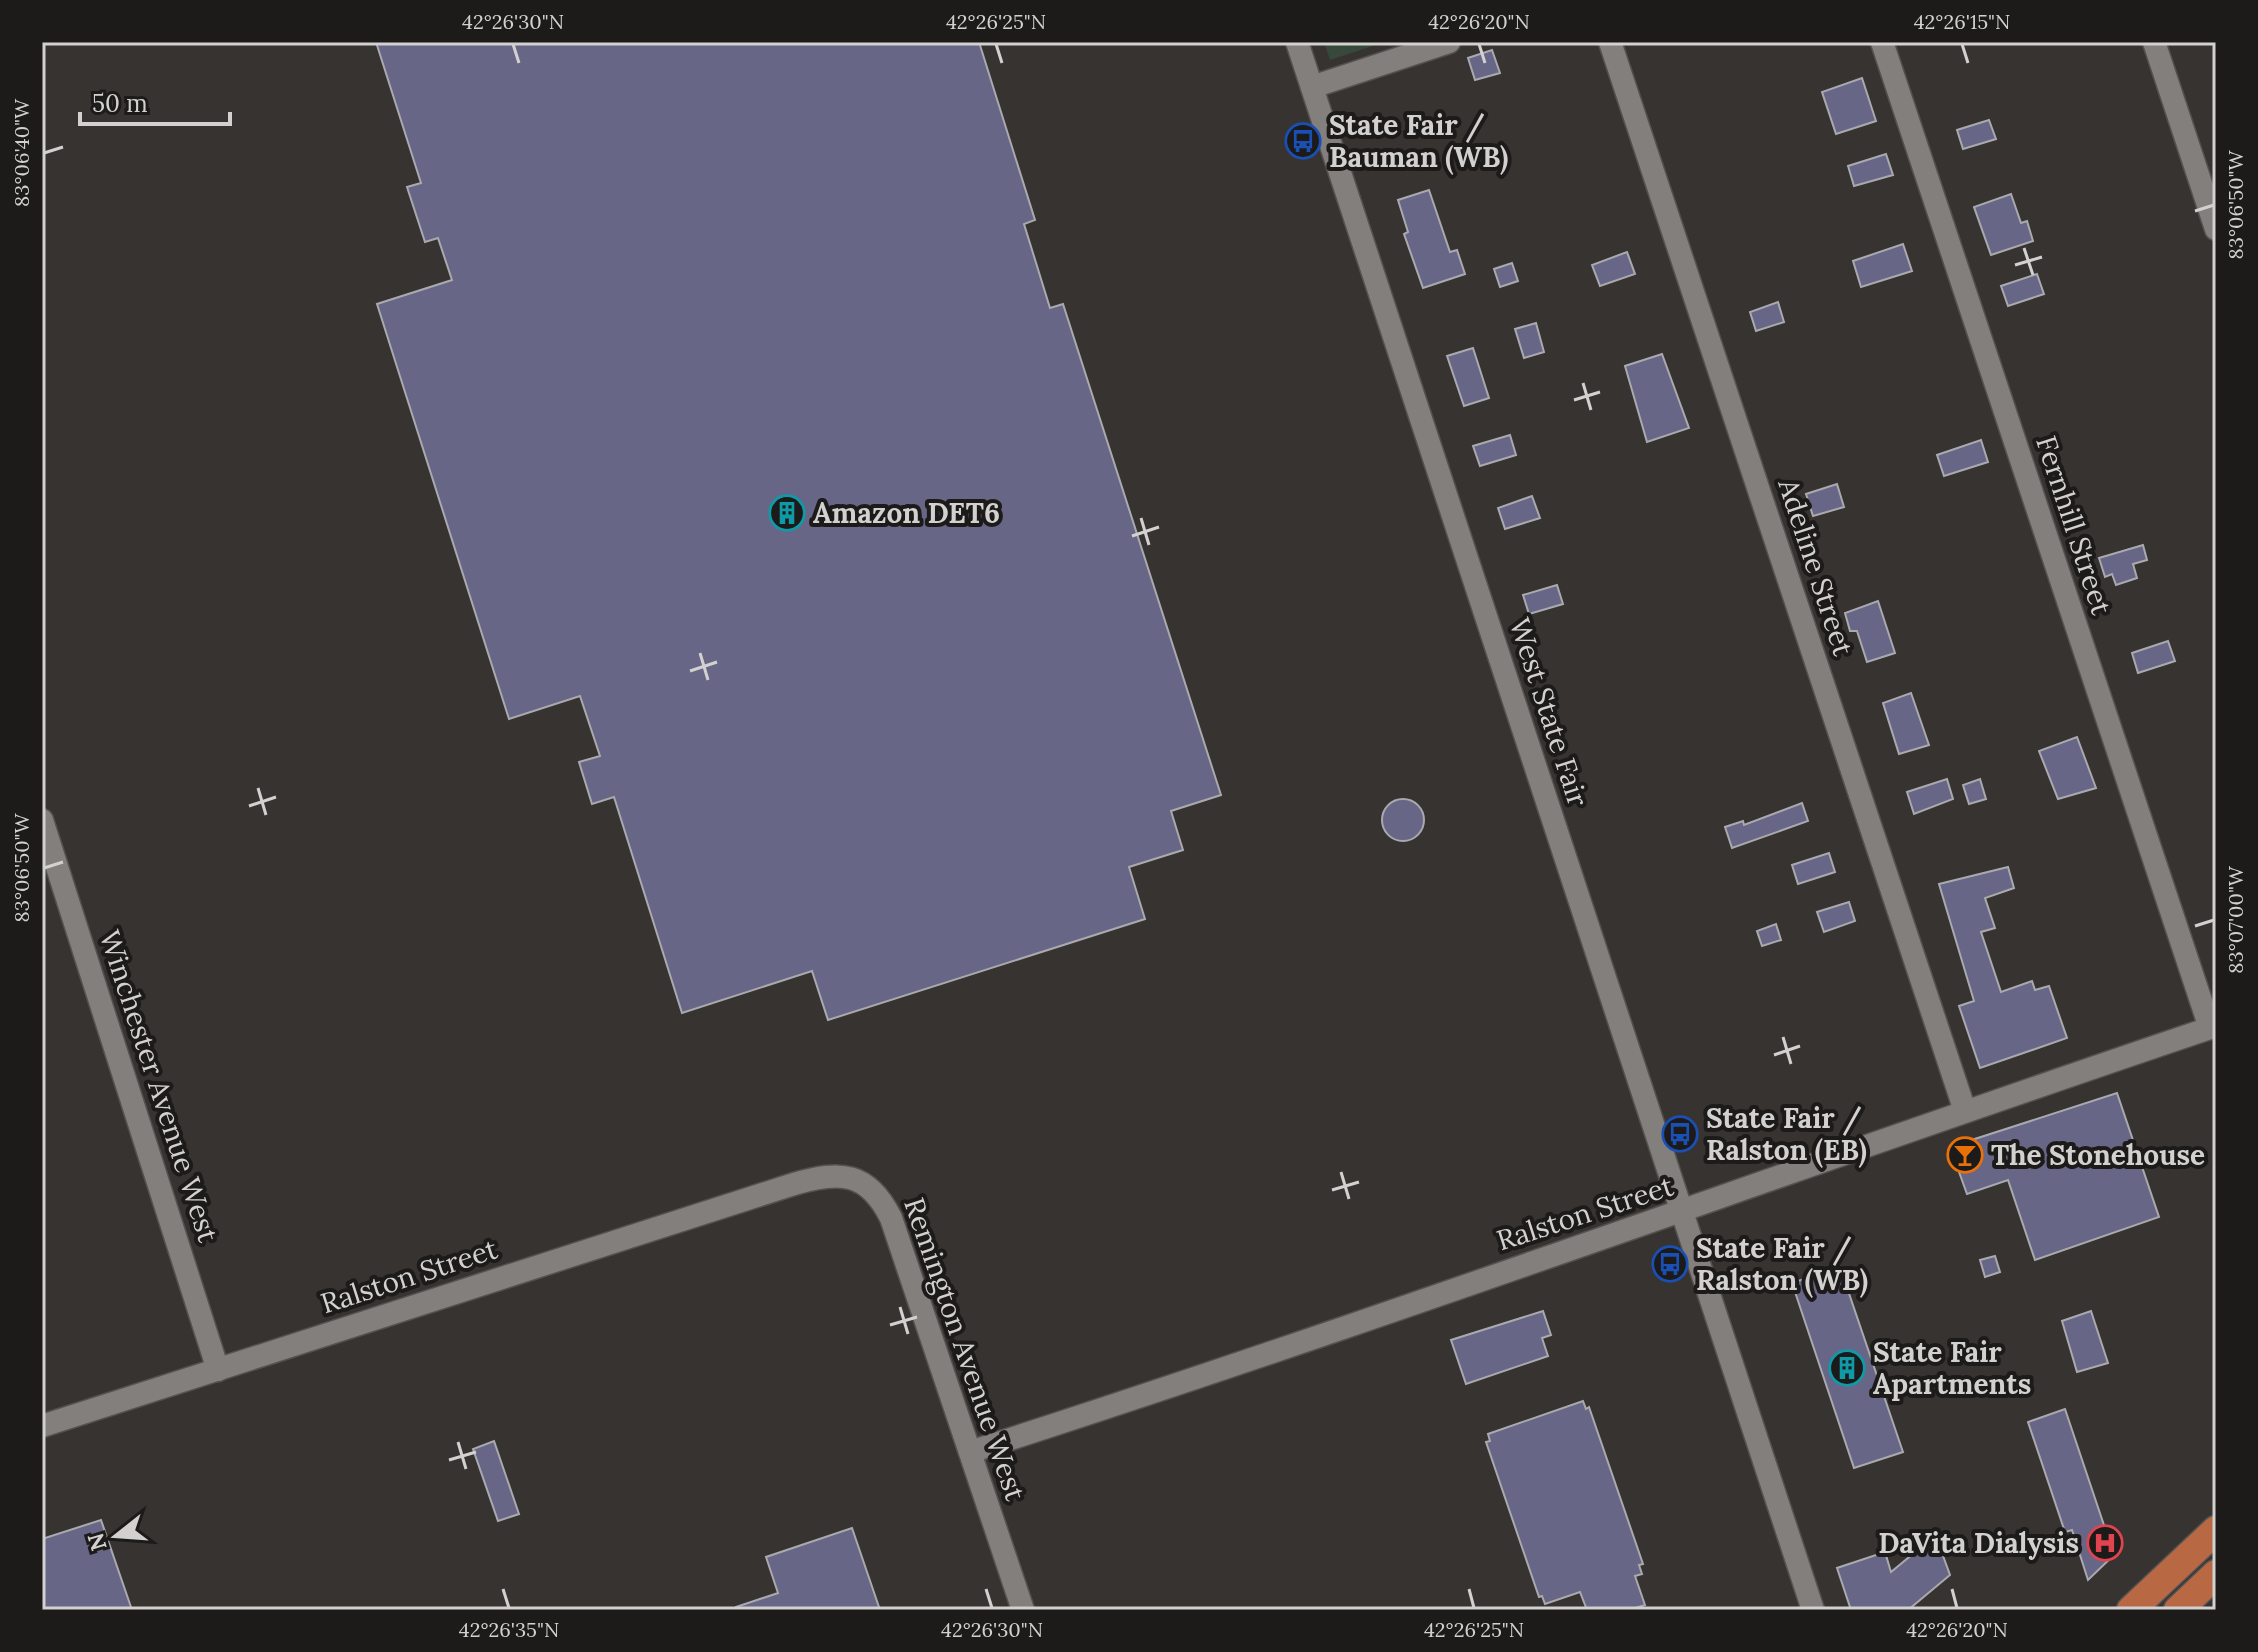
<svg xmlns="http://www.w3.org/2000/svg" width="2258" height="1652" font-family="Lora,serif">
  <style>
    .green { fill: #36493a }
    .building { fill: #676686; stroke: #a9a9ae; stroke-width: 2 }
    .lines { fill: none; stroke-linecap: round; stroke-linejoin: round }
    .minor-casing { stroke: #545250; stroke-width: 25 }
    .major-casing { stroke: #545250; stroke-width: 31 }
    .minor { stroke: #837f7d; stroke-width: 22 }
    .major { stroke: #b96844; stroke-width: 28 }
    .ticks { fill: none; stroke: #d3d1d0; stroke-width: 3 }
    .labels { text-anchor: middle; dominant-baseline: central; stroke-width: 8; stroke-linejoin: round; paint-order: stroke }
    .poi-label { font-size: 28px; font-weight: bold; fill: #d3d1d0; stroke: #1d1b1a; text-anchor: start }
    .street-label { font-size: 28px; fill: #d3d1d0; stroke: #1d1b1a }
    .neatline { fill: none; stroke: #d3d1d0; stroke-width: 3 }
    .ticks-label { font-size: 20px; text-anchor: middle; fill: #d3d1d0 }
  </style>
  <rect width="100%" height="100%" fill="#373331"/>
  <polygon class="green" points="1324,42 1385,42 1330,60"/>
  <g class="building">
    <polygon points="376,42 979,42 1035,220 1024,224 1050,308 1063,304 1221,795 1171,811 1183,850 1129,867 1145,919 828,1020 812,971 682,1013 614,797 592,804 579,762 600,756 580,696 509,719 377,304 452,280 438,238 425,242 407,187 421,183"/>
    <polygon points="1492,50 1500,73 1475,80 1468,58"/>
    <polygon points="1862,78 1876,121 1836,134 1822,92"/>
    <polygon points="1989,120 1996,139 1963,149 1957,130"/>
    <polygon points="1886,154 1893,175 1854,186 1848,166"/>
    <polygon points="1429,190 1450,252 1457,250 1465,274 1423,288 1404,234 1408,232 1398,200"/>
    <polygon points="2011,194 2021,223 2027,221 2033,241 1991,255 1974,207"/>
    <polygon points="1903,244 1912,271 1861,287 1853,261"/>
    <polygon points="1627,252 1635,274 1600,286 1592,265"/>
    <polygon points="1512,263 1518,281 1500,287 1494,269"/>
    <polygon points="2037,274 2044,294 2008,306 2001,286"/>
    <polygon points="1778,302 1784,322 1756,331 1750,312"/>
    <polygon points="1536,323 1544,352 1524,358 1515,329"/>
    <polygon points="1473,348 1489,398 1464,406 1447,356"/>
    <polygon points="1662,354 1689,428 1647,442 1625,366"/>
    <polygon points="1510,435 1516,455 1480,466 1473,446"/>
    <polygon points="1981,440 1988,462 1944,476 1937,455"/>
    <polygon points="1837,484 1844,507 1813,516 1806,494"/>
    <polygon points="1532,496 1540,518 1505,529 1498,508"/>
    <polygon points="2143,545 2147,560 2133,564 2137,578 2116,585 2112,574 2105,577 2099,558"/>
    <polygon points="1557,585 1563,604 1529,614 1523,595"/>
    <polygon points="1878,601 1895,653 1867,662 1857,631 1850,631 1845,613"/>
    <polygon points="2168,641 2175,661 2138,673 2132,653"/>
    <polygon points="1911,693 1929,745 1899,754 1883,703"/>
    <polygon points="2077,737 2096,788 2058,799 2039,751"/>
    <polygon points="1947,779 1953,799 1914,814 1907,792"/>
    <polygon points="1980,779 1986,799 1969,804 1963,785"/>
    <circle cx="1403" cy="820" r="21"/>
    <polygon points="1802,803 1808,821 1732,848 1725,827 1743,821 1744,825"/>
    <polygon points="1829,853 1835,872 1798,884 1792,865"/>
    <polygon points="2008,867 2014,888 1985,898 1995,928 1981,932 2001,992 2032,981 2035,990 2049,986 2067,1038 1980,1068 1959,1006 1974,1001 1939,884"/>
    <polygon points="1849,902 1855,921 1824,932 1817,912"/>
    <polygon points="1776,924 1781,940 1762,946 1757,931"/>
    <polygon points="2117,1093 2159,1217 2035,1260 2008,1180 1967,1194 1950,1147"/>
    <polygon points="1995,1256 2000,1272 1985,1277 1980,1260"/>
    <polygon points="1840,1267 1903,1452 1854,1468 1792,1283"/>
    <polygon points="1543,1311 1551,1335 1542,1338 1548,1356 1466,1384 1451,1340"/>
    <polygon points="2091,1311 2108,1363 2077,1372 2062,1321"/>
    <polygon points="1583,1401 1586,1409 1589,1407 1643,1564 1639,1565 1642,1574 1635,1576 1645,1605 1629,1610 1587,1610 1580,1592 1545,1604 1542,1596 1539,1597 1486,1442 1490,1441 1488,1434"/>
    <polygon points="2065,1409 2114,1555 2088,1580 2072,1530 2065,1532 2028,1422"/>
    <polygon points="494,1441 519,1514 498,1521 473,1449"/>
    <polygon points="101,1520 132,1610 42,1610 42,1539"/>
    <polygon points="852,1528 880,1610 736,1610 736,1607 778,1593 766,1557"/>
    <polygon points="1931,1539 1942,1553 1950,1575 1908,1610 1851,1610 1837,1568 1885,1552 1891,1572"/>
  </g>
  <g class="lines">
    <defs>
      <g id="minor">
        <polyline points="1297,42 1813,1610"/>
        <polyline points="1610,42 1965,1111"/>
        <polyline points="1882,42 2210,1028"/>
        <polyline points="2154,42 2216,229"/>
        <polyline points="1312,87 1449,42"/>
        <polyline points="42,820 218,1370"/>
        <path d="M42 1426 794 1184C841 1170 868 1172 891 1218L1023 1610"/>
        <path d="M970 1452C1388 1318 1800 1166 2216 1026"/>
      </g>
      <g id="major">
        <polyline points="2131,1610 2216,1530"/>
        <polyline points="2178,1610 2216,1574"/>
      </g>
    </defs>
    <use href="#minor" class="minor-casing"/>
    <use href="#major" class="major-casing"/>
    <use href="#minor" class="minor"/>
    <use href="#major" class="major"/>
  </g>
  <path class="ticks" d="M513 44 519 63M996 44 1002 63M1479 44 1485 63M1962 44 1968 63M44 153 63 147M2195 211 2214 205M2024 248 2033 275M2015 265 2042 257M1583 383 1591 410M1574 400 1600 392M1141 518 1149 545M1132 536 1159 527M700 653 708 680M690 671 717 662M258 788 266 815M249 806 276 797M44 868 63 862M2195 926 2214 920M1783 1037 1791 1064M1774 1055 1800 1046M1341 1172 1349 1199M1332 1190 1359 1182M900 1307 908 1334M890 1325 917 1317M458 1442 466 1469M449 1460 476 1452M503 1589 509 1608M986 1589 992 1608M1469 1589 1474 1608M1952 1589 1957 1608"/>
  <defs>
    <symbol id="bus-ring" viewBox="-11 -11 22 22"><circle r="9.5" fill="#1d1b1a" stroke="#1a4fb4" stroke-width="1.5"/><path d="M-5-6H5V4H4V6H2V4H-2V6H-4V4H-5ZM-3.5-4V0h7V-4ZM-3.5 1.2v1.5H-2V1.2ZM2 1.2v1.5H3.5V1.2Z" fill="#1a4fb4"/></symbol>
    <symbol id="building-ring" viewBox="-11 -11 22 22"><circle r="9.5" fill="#1d1b1a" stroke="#0f9aa8" stroke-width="1.5"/><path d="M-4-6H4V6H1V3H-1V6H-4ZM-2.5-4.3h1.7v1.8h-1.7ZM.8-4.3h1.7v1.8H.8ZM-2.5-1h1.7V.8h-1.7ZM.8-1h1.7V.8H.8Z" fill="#0f9aa8"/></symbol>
    <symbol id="bar-ring" viewBox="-11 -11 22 22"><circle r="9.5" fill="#1d1b1a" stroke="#e8710a" stroke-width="1.5"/><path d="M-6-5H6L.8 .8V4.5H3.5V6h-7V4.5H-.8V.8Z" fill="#e8710a"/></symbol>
    <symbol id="hospital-ring" viewBox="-11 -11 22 22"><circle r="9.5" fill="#1d1b1a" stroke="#e0444e" stroke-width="1.5"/><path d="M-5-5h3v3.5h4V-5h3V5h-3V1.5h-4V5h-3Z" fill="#e0444e"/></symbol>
  </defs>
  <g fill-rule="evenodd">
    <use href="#bus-ring" x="1283" y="121" width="40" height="40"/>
    <use href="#building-ring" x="767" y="493" width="40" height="40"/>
    <use href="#bus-ring" x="1660" y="1114" width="40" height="40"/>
    <use href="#bar-ring" x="1945" y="1135" width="40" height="40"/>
    <use href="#bus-ring" x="1650" y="1244" width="40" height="40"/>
    <use href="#building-ring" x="1827" y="1348" width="40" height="40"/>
    <use href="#hospital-ring" x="2085" y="1523" width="40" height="40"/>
  </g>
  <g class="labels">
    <g class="poi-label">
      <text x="1329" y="125">State Fair /<tspan x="1329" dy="32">Bauman (WB)</tspan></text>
      <text x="813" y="513">Amazon DET6</text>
      <text x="1706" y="1118">State Fair /<tspan x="1706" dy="32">Ralston (EB)</tspan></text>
      <text x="1991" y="1155">The Stonehouse</text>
      <text x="1696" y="1248">State Fair /<tspan x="1696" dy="32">Ralston (WB)</tspan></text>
      <text x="1873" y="1352">State Fair<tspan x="1873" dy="32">Apartments</tspan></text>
      <text x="2079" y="1543" text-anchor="end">DaVita Dialysis</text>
    </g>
    <g class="street-label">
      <text transform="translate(2074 525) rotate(72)">Fernhill Street</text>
      <text transform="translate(1816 567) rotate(72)">Adeline Street</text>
      <text transform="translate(1549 712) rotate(72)">West State Fair</text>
      <text transform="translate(159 1086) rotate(72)">Winchester Avenue West</text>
      <text transform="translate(1585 1213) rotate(-18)">Ralston Street</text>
      <text transform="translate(409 1276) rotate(-18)">Ralston Street</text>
      <text transform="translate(965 1349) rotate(71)">Remington Avenue West</text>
    </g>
  </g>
  <rect width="2258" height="1652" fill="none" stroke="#1d1b1a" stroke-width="88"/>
  <g transform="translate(116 1536) rotate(253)" stroke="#1d1b1a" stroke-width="6" paint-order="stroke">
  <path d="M0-6L14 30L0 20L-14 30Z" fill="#d3d1d0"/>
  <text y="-12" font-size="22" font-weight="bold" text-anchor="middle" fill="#d3d1d0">N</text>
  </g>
  <path d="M80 112v12h150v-12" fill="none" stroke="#d3d1d0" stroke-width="4"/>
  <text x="92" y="112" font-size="24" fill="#d3d1d0" stroke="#1d1b1a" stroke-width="6" paint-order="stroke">50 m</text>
  <rect x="44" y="44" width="2170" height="1564" class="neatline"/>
  <g class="ticks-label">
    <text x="513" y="29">42°26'30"N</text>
    <text x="996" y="29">42°26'25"N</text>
    <text x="1479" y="29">42°26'20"N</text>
    <text x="1962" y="29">42°26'15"N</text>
    <text transform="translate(22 153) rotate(-90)" y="7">83°06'40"W</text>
    <text transform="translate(2236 205) rotate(-90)" y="7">83°06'50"W</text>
    <text transform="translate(22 868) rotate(-90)" y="7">83°06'50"W</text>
    <text transform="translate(2236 920) rotate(-90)" y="7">83°07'00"W</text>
    <text x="509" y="1637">42°26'35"N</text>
    <text x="992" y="1637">42°26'30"N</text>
    <text x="1474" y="1637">42°26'25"N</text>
    <text x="1957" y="1637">42°26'20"N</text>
  </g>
</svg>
